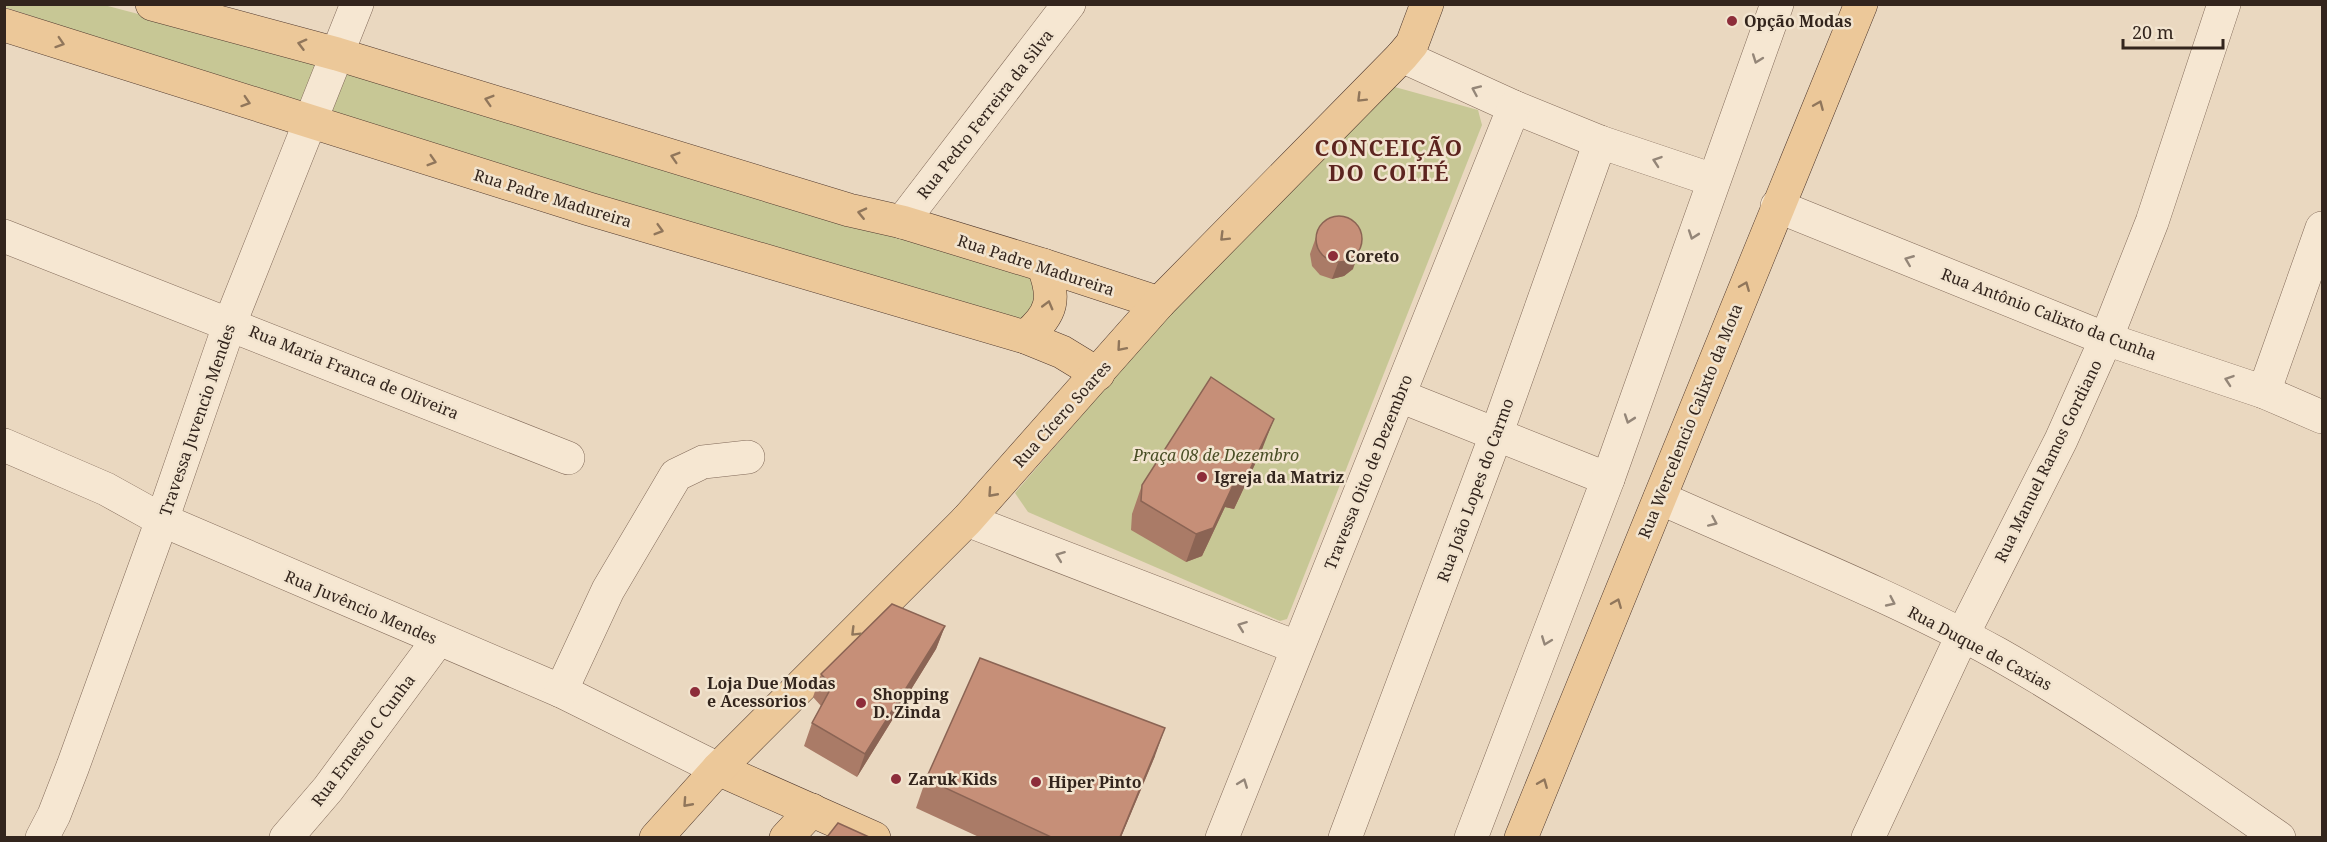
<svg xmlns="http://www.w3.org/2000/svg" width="2327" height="842" font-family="'Noto Serif',serif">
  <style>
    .green { fill: #c7c795 }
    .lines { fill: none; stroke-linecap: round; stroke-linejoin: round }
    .minor-casing { stroke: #826a59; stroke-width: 34 }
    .major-casing { stroke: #50392e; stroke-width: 34 }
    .minor { stroke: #f6e7d2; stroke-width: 33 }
    .major { stroke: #ecc899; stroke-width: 33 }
    .wall { fill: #aa7b67 }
    .shaded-wall { fill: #8b6454 }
    .building { fill: #c68f78; stroke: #8b6454; stroke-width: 1.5 }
    .oneway { stroke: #90765b }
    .oneway2 { stroke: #948678 }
    .poi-dot { fill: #8d2d3a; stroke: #f2e4cf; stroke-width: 2 }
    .labels { text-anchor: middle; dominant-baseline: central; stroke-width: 5; stroke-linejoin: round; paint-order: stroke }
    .poi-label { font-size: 16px; font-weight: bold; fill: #33251d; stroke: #f2e4cf; text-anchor: start }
    .street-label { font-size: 16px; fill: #33251d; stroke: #f2e4cf }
    .park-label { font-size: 16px; font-style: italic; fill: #494e25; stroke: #f2e4cf }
    .district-label { font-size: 22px; font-weight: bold; letter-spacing: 1.5px; fill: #5c241f; stroke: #f2e4cf }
  </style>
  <rect width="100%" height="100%" fill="#ead8c0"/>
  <g class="green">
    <polygon points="5,4 104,5 317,61 302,108 5,7"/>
    <polygon points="344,66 1040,278 1028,325 325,115"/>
    <polygon points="1384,84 1478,110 1482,125 1287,619 1280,621 1028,512 1015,493 1177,305"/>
  </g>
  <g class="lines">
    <defs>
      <g id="minor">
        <polyline points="1402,56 1514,107 1600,142 1713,180"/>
        <polyline points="1777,206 2106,339 2264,392 2322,417"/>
        <polyline points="902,222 1069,4"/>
        <polyline points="4,236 568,458"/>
        <polyline points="2264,392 2322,228"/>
        <polyline points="1400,396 1608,479"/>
        <polyline points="4,445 106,489 162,520 561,691 718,769"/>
        <path d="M1660 498C1771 548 1891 595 1998 654 2095 709 2187 774 2279 838"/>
        <polyline points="967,520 1296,647"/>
        <polyline points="561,691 608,590 676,475 703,462 748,457"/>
        <polyline points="42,838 54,815 73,766 162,520 230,323 357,4"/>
        <polyline points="286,838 328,789 438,640"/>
        <polyline points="1222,838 1514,107"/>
        <polyline points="1345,838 1496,435 1600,142"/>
        <polyline points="1471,838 1608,479 1777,4"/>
        <polyline points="1868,838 1962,636 2061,440 2106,339 2152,222 2224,4"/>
      </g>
      <g id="major">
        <polyline points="152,4 337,54 849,210 902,222 1043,265 1159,303"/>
        <polyline points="4,25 589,209 1025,337 1062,352 1098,374"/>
        <path d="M1025 337C1053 314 1056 298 1043 265"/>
        <polyline points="718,769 874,838"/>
        <polyline points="656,838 718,769 967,520 1159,303 1402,56 1412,44 1427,4"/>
        <polyline points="786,838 812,810"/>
        <polyline points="1521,838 1861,4"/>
      </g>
    </defs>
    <use href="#minor" class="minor-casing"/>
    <use href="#major" class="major-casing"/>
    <use href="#minor" class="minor"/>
    <use href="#major" class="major"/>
  </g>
  <g class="wall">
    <polygon points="1320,226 1353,269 1344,276 1332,279 1320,275 1312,266 1310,254"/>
    <polygon points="1263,447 1234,509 1225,507 1202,556 1186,562 1131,530 1132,514 1142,485"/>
    <polygon points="945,626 936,649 857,777 804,746 812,723 821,706 813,697 821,674"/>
    <polygon points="1155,756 1121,837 979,837 916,808 926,779"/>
  </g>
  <g class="shaded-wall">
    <polygon points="1359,252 1353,269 1344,276 1332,279 1338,263"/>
    <polygon points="1274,419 1263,447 1234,509 1225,507 1202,556 1186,562 1196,534 1236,479"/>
    <polygon points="945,626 936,649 857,777 865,754"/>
    <polygon points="1165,728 1155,756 1121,837 1120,837"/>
  </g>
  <g class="building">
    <circle cx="1339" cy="239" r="23"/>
    <polygon points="1211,377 1274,419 1245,480 1236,479 1213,528 1196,534 1141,501 1142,485"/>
    <polygon points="892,604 945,626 865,754 812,723 832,686 821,674"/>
    <polygon points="980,658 1165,728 1120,837 1051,837 926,779"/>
    <polygon points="838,823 869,837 827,837"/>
  </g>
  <defs><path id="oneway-chevron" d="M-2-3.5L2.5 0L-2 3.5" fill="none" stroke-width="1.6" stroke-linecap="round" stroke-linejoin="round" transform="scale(1.5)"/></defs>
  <g class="oneway">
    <use href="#oneway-chevron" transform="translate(60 43) rotate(18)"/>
    <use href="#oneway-chevron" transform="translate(302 44) rotate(-165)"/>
    <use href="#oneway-chevron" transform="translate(1361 98) rotate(135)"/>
    <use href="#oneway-chevron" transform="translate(489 100) rotate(-163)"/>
    <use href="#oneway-chevron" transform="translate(246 102) rotate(18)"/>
    <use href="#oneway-chevron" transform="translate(1819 105) rotate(-67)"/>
    <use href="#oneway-chevron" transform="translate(675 157) rotate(-163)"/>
    <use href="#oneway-chevron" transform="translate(432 161) rotate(17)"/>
    <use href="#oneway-chevron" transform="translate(862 213) rotate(-167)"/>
    <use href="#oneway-chevron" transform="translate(659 230) rotate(16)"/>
    <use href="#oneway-chevron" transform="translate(1224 237) rotate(135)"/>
    <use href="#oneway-chevron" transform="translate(1745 286) rotate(-68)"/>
    <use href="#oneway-chevron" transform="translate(1048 305) rotate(-75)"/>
    <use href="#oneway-chevron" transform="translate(1121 347) rotate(131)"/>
    <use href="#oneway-chevron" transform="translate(992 493) rotate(132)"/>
    <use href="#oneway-chevron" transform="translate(1617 603) rotate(-68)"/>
    <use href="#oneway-chevron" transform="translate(855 632) rotate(135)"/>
    <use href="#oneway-chevron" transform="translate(1543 783) rotate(-68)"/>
    <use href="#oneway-chevron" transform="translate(687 803) rotate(132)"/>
  </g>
  <g class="oneway2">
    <use href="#oneway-chevron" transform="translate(1757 59) rotate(110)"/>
    <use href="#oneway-chevron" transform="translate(1476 90) rotate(-156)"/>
    <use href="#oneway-chevron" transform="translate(1657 161) rotate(-161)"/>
    <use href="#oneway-chevron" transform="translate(1693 235) rotate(109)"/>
    <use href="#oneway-chevron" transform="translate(1909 260) rotate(-158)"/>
    <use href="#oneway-chevron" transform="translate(2229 380) rotate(-161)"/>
    <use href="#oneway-chevron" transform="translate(1629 419) rotate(109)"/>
    <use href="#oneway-chevron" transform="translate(1713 522) rotate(24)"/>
    <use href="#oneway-chevron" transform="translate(1060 556) rotate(-159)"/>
    <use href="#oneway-chevron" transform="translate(1891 602) rotate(25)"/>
    <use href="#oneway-chevron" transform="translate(1242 626) rotate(-159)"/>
    <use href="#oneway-chevron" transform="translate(1546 641) rotate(111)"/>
    <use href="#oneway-chevron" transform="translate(1243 783) rotate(-69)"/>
  </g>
  <g class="poi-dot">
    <circle cx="1732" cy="21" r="6"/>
    <circle cx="1333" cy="256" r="6"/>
    <circle cx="1202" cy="477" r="6"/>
    <circle cx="695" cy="692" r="6"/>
    <circle cx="861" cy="703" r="6"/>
    <circle cx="896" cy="779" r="6"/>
    <circle cx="1036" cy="782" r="6"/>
  </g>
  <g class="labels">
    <g class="poi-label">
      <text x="1744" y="21">Opção Modas</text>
      <text x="1345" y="256">Coreto</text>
      <text x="1214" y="477">Igreja da Matriz</text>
      <text x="707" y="683">Loja Due Modas<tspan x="707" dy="18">e Acessorios</tspan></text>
      <text x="873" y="694">Shopping<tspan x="873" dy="18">D. Zinda</tspan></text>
      <text x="908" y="779">Zaruk Kids</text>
      <text x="1048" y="782">Hiper Pinto</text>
    </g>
    <g class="street-label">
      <text transform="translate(985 114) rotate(-52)">Rua Pedro Ferreira da Silva</text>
      <text transform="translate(553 198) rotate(17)">Rua Padre Madureira</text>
      <text transform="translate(1036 265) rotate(18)">Rua Padre Madureira</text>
      <text transform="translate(2049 314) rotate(21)">Rua Antônio Calixto da Cunha</text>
      <text transform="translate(354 372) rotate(22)">Rua Maria Franca de Oliveira</text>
      <text transform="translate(1062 414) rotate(-48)">Rua Cícero Soares</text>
      <text transform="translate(197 420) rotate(-71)">Travessa Juvencio Mendes</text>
      <text transform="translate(1690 421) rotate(-68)">Rua Wercelencio Calixto da Mota</text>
      <text transform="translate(2048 461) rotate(-64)">Rua Manuel Ramos Gordiano</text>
      <text transform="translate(1368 472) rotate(-68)">Travessa Oito de Dezembro</text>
      <text transform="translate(1475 490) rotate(-70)">Rua João Lopes do Carmo</text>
      <text transform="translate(361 607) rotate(23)">Rua Juvêncio Mendes</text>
      <text transform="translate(1980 648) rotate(28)">Rua Duque de Caxias</text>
      <text transform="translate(363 740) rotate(-53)">Rua Ernesto C Cunha</text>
    </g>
    <g class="park-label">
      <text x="1216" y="455">Praça 08 de Dezembro</text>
    </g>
    <g class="district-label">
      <text x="1389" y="147">CONCEIÇÃO<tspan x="1389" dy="25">DO COITÉ</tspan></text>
    </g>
  </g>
  <rect width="2327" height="842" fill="none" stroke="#33251d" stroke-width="12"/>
  <path d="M2123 39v9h100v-9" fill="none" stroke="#33251d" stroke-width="3"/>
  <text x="2132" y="39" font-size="18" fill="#33251d" stroke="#f2e4cf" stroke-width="4.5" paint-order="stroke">20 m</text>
</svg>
